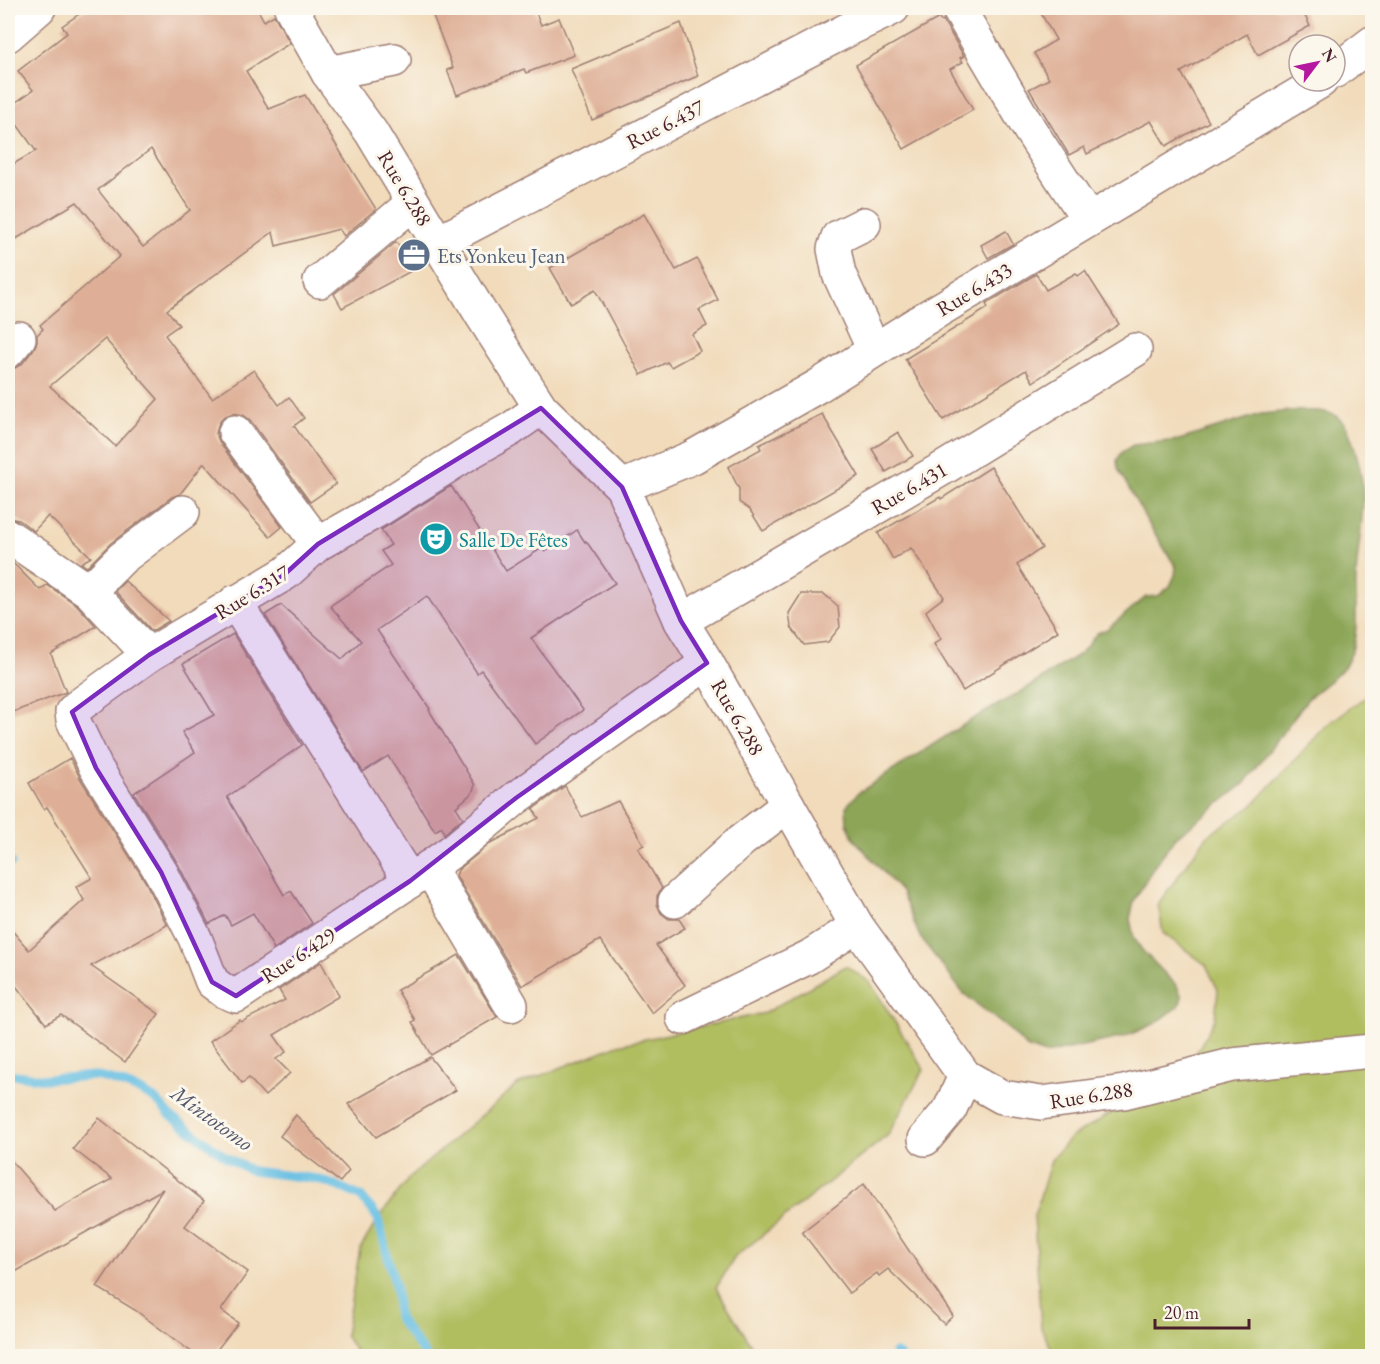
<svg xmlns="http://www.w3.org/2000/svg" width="1380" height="1364" font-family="'EB Garamond',serif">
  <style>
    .green { fill: #b0be60; stroke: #7d6e46; stroke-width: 1.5 }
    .forest { fill: #8ca556; stroke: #6b6240; stroke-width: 1.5 }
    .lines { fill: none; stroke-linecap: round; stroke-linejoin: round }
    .stream { stroke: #66bfe3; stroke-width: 9 }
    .building { fill: #deaf96; fill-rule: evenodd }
    .minor-casing { stroke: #9e7d73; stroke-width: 36 }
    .minor { stroke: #fff; stroke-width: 33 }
    .marked { fill: #7b2cbf; fill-opacity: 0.2; stroke: #7b2cbf; stroke-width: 4.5; stroke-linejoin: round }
    .labels { text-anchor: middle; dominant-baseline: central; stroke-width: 6; stroke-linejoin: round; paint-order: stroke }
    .street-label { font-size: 21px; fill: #4a1f2b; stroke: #fbf7ec }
    .service-label { font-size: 21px; fill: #4e5e75; stroke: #fbf7ec; text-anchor: start }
    .culture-label { font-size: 21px; fill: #0d838f; stroke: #fbf7ec; text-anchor: start }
    .water-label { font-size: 22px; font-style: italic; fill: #54576b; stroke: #fbf7ec }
  </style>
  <rect width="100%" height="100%" fill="#fbf7ec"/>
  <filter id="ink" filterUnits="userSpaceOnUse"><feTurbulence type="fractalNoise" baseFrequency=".0167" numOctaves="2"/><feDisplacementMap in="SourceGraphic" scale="12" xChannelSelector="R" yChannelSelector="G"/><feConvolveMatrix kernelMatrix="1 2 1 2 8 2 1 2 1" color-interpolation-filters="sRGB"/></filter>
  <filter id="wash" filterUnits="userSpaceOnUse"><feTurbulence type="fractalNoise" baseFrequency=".008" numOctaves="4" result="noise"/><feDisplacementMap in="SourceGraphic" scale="24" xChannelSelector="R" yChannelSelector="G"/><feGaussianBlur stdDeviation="1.35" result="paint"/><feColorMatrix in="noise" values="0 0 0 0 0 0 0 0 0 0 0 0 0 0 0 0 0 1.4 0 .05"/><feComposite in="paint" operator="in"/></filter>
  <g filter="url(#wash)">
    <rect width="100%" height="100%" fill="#f1dbbb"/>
    <g class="green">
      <polygon points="1372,692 1372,1356 1059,1356 1053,1352 1041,1328 1034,1216 1051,1160 1070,1138 1189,1066 1215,1019 1218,990 1206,965 1163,933 1158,904 1207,836 1252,806 1328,724"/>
      <polygon points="846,966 870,982 924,1069 888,1135 735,1257 716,1288 758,1356 358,1356 345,1335 360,1249 378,1219 409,1178 517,1085 618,1045 765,1013"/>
    </g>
    <path class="forest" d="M1291 411C1307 411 1326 408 1339 418 1348 425 1350 436 1354 446 1371 497 1359 527 1356 577 1355 603 1360 634 1349 659 1340 677 1320 686 1307 700L1244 784 1176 837 1155 865 1134 901 1130 919 1134 938 1142 950 1177 986 1182 997 1179 1006 1156 1023 1124 1037 1045 1054 1026 1047 1012 1032 963 993 920 937 901 892 854 839 847 823 846 807 858 793 971 720 1024 690 1081 653 1097 633 1107 629 1146 597 1158 596 1170 586 1175 575 1176 567 1147 521 1118 469 1117 460 1122 452 1133 445 1179 440 1261 414Z"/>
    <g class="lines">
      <g class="stream">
        <polyline points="8,859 11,863"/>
        <polyline points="8,1074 46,1079 95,1076 111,1080 141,1091 156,1100 171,1116 226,1157 252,1171 317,1179 342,1188 360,1196 373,1211 378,1219 396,1289 398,1318 426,1356"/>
        <polyline points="895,1353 900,1356"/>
      </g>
    </g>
    <g id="blocks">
      <g class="building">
        <path d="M88 8H257L264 21 274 15 290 43 246 71 269 109 305 95 376 209 344 236 339 229 276 246 273 232 167 310 179 325 165 335 212 398 254 370 279 405 289 397 304 418 294 426 336 484 310 502 250 420 243 415 233 413 223 417 218 425 216 434 220 443 282 527 270 537 204 463 180 494 172 497 111 543 87 567 81 563 91 557 48 516 34 531 19 520 8 518V369L15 368 22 364 33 350 37 342V335L43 329 40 325 120 256 77 202 8 244V167L36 151 8 112V108L33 90 18 71 67 33 62 26ZM151 149 190 210 143 247 98 190ZM105 339 158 399 115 446 50 386Z"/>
        <polygon points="446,8 534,8 541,25 559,18 574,55 526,73 524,69 457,95 447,70 453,68 432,13"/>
        <polygon points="1038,8 1301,8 1310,26 1258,55 1247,34 1181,72 1209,122 1166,146 1151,121 1087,154 1084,147 1069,155 1029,89 1049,79 1034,53 1056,40"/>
        <polygon points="939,18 941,21 943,20 964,56 960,58 963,62 950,69 973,110 904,149 856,65"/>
        <polygon points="681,23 698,76 592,120 571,69"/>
        <polygon points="644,214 676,270 697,259 718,300 699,310 707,326 692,334 700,351 671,367 667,362 641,375 595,290 571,304 550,268"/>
        <polygon points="1006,231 1013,244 988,258 981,245"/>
        <polygon points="413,239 426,263 342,308 334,294 396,242 399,246"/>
        <polygon points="1085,271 1119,324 1033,382 1026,370 943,420 905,359 988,308 986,304 1036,274 1046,290 1076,273 1078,276"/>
        <polygon points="822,414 859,476 763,531 750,510 739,502 739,489 728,467 761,449 759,445"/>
        <polygon points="898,432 913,456 886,472 872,449"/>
        <polygon points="991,467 1042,548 1017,565 1058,631 963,691 934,644 941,639 926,611 944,597 911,548 893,559 878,533 940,497 941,499"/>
        <polygon points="451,486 506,571 542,548 545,552 577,530 585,542 586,541 615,583 531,638 583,710 535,744 481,670 477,673 427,596 377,630 430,709 429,710 475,785 472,793 456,807 463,818 444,834 442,827 435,831 388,756 363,772 265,615 281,605 342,659 361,641 330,606 391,565 381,551 391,545 381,530"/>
        <polygon points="8,558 40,590 47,585 77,605 96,626 51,654 66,692 8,714"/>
        <polygon points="125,581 169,621 152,631 115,591"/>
        <polygon points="801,594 824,594 838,606 840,627 828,642 804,645 791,627 789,613"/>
        <polygon points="233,634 302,745 227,797 284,895 291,891 312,923 274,949 253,913 231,925 225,915 209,924 177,862 134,793 195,752 182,732 214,715 183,664"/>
        <polygon points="70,758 80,778 145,881 167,925 91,966 159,1014 125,1062 61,1015 46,1024 8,976 8,926 29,950 84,900 76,887 92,878 47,807 44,809 29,783"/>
        <polygon points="565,786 582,817 618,801 644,845 638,848 662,888 657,896 657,904 661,913 669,919 679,919 685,928 656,945 685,985 652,1013 600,940 522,986 456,876 458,870 491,843 539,818 533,809"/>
        <polygon points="459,955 497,1017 431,1055 412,1022 415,1020 397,990"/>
        <polygon points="321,962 339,996 274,1035 286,1052 276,1059 290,1073 265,1096 249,1078 242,1083 210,1041 240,1020 241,1022 285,1000 279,990"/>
        <polygon points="430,1057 456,1090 376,1137 348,1104"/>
        <polygon points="296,1115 349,1171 340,1182 280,1136"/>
        <polygon points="99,1118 204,1201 185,1226 248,1272 221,1310 238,1323 212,1356 197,1356 135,1310 97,1287 163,1189 8,1276 8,1157 55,1211 112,1179 73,1149"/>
        <polygon points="864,1184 953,1316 944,1324 888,1269 879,1276 877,1273 849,1293 802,1232"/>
      </g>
    </g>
  </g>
  <g filter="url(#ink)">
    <use href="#blocks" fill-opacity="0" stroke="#9e7d73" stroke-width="1.5"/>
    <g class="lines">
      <defs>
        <g id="minor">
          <polyline points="291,8 328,73 371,132 481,314 541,408 622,487 681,621 707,663 857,926 965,1076 1002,1097 1041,1103 1124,1092 1232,1065 1372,1051"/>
          <polyline points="958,8 1030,130 1088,219"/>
          <polyline points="8,35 39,8"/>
          <polyline points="1335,71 1372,43"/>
          <polyline points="328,73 394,60"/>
          <polyline points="864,224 838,237 834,249 839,274 874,350"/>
          <polyline points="439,242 851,28 893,8"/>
          <polyline points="320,281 413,203"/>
          <polyline points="8,351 19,338"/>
          <polyline points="235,432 318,544"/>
          <polyline points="622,487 693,457 818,386 924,319 1321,81"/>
          <polyline points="8,536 89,591 149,655 286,573 318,544 380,509 470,452 511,429 541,408"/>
          <polyline points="89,591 122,558 183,512"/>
          <polyline points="235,602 410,881"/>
          <polyline points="681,621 947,466 1135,350"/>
          <polyline points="149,655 77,707 72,712 73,720 96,768 161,872 195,938 212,982 224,991 236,996 410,881 455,849 516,798 707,663"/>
          <polyline points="429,867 511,1005"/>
          <polyline points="675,901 741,841 788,805"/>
          <polyline points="683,1018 809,957 857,926"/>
          <polyline points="925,1139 950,1109 965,1076"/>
        </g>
      </defs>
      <use href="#minor" class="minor-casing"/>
      <use href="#minor" class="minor"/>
    </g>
  </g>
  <path class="marked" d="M541 408 622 487 681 621 707 663 516 798 410 881 236 996 212 982 161 872 96 768 72 712 149 655 286 573 318 544Z"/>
  <defs>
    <symbol id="office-disc" viewBox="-11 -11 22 22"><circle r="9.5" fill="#5c6f8a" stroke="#fbf7ec"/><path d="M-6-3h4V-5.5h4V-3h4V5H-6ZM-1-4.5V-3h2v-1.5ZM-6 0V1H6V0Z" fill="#fff"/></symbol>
    <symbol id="theatre-disc" viewBox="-11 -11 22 22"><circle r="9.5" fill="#0f9aa8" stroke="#fbf7ec"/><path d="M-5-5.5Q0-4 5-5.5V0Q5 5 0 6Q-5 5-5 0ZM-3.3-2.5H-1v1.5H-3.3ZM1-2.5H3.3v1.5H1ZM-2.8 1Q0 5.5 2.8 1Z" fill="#fff"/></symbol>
  </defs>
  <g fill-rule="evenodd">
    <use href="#office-disc" x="395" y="236" width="38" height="38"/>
    <use href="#theatre-disc" x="417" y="520" width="38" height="38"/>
  </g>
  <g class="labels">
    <g class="street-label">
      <text transform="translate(665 124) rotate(-27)">Rue 6.437</text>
      <text transform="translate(405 188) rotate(59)">Rue 6.288</text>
      <text transform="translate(974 289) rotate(-31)">Rue 6.433</text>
      <text transform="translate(909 488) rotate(-30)">Rue 6.431</text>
      <text transform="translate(252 592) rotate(-32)">Rue 6.317</text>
      <text transform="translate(738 717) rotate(60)">Rue 6.288</text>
      <text transform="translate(298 955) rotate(-33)">Rue 6.429</text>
      <text transform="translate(1091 1095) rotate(-9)">Rue 6.288</text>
    </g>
    <g class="service-label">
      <text x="437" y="255">Ets Yonkeu Jean</text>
    </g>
    <g class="culture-label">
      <text x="459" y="539">Salle De Fêtes</text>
    </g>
    <g class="water-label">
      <text transform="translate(212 1118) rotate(36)">Mintotomo</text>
    </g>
  </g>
  <rect width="1380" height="1364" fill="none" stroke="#fbf7ec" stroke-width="30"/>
  <g transform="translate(1317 63) rotate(58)"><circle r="28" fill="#fbf7ec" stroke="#b4a19f" stroke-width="1.5"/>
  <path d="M0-4.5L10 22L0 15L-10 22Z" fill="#b5179e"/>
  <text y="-9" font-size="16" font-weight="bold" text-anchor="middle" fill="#4a1f2b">N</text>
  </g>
  <path d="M1155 1319v9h94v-9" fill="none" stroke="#4a1f2b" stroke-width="3"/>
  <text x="1164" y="1319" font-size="18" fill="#4a1f2b" stroke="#fbf7ec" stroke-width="4.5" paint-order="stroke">20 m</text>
</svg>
